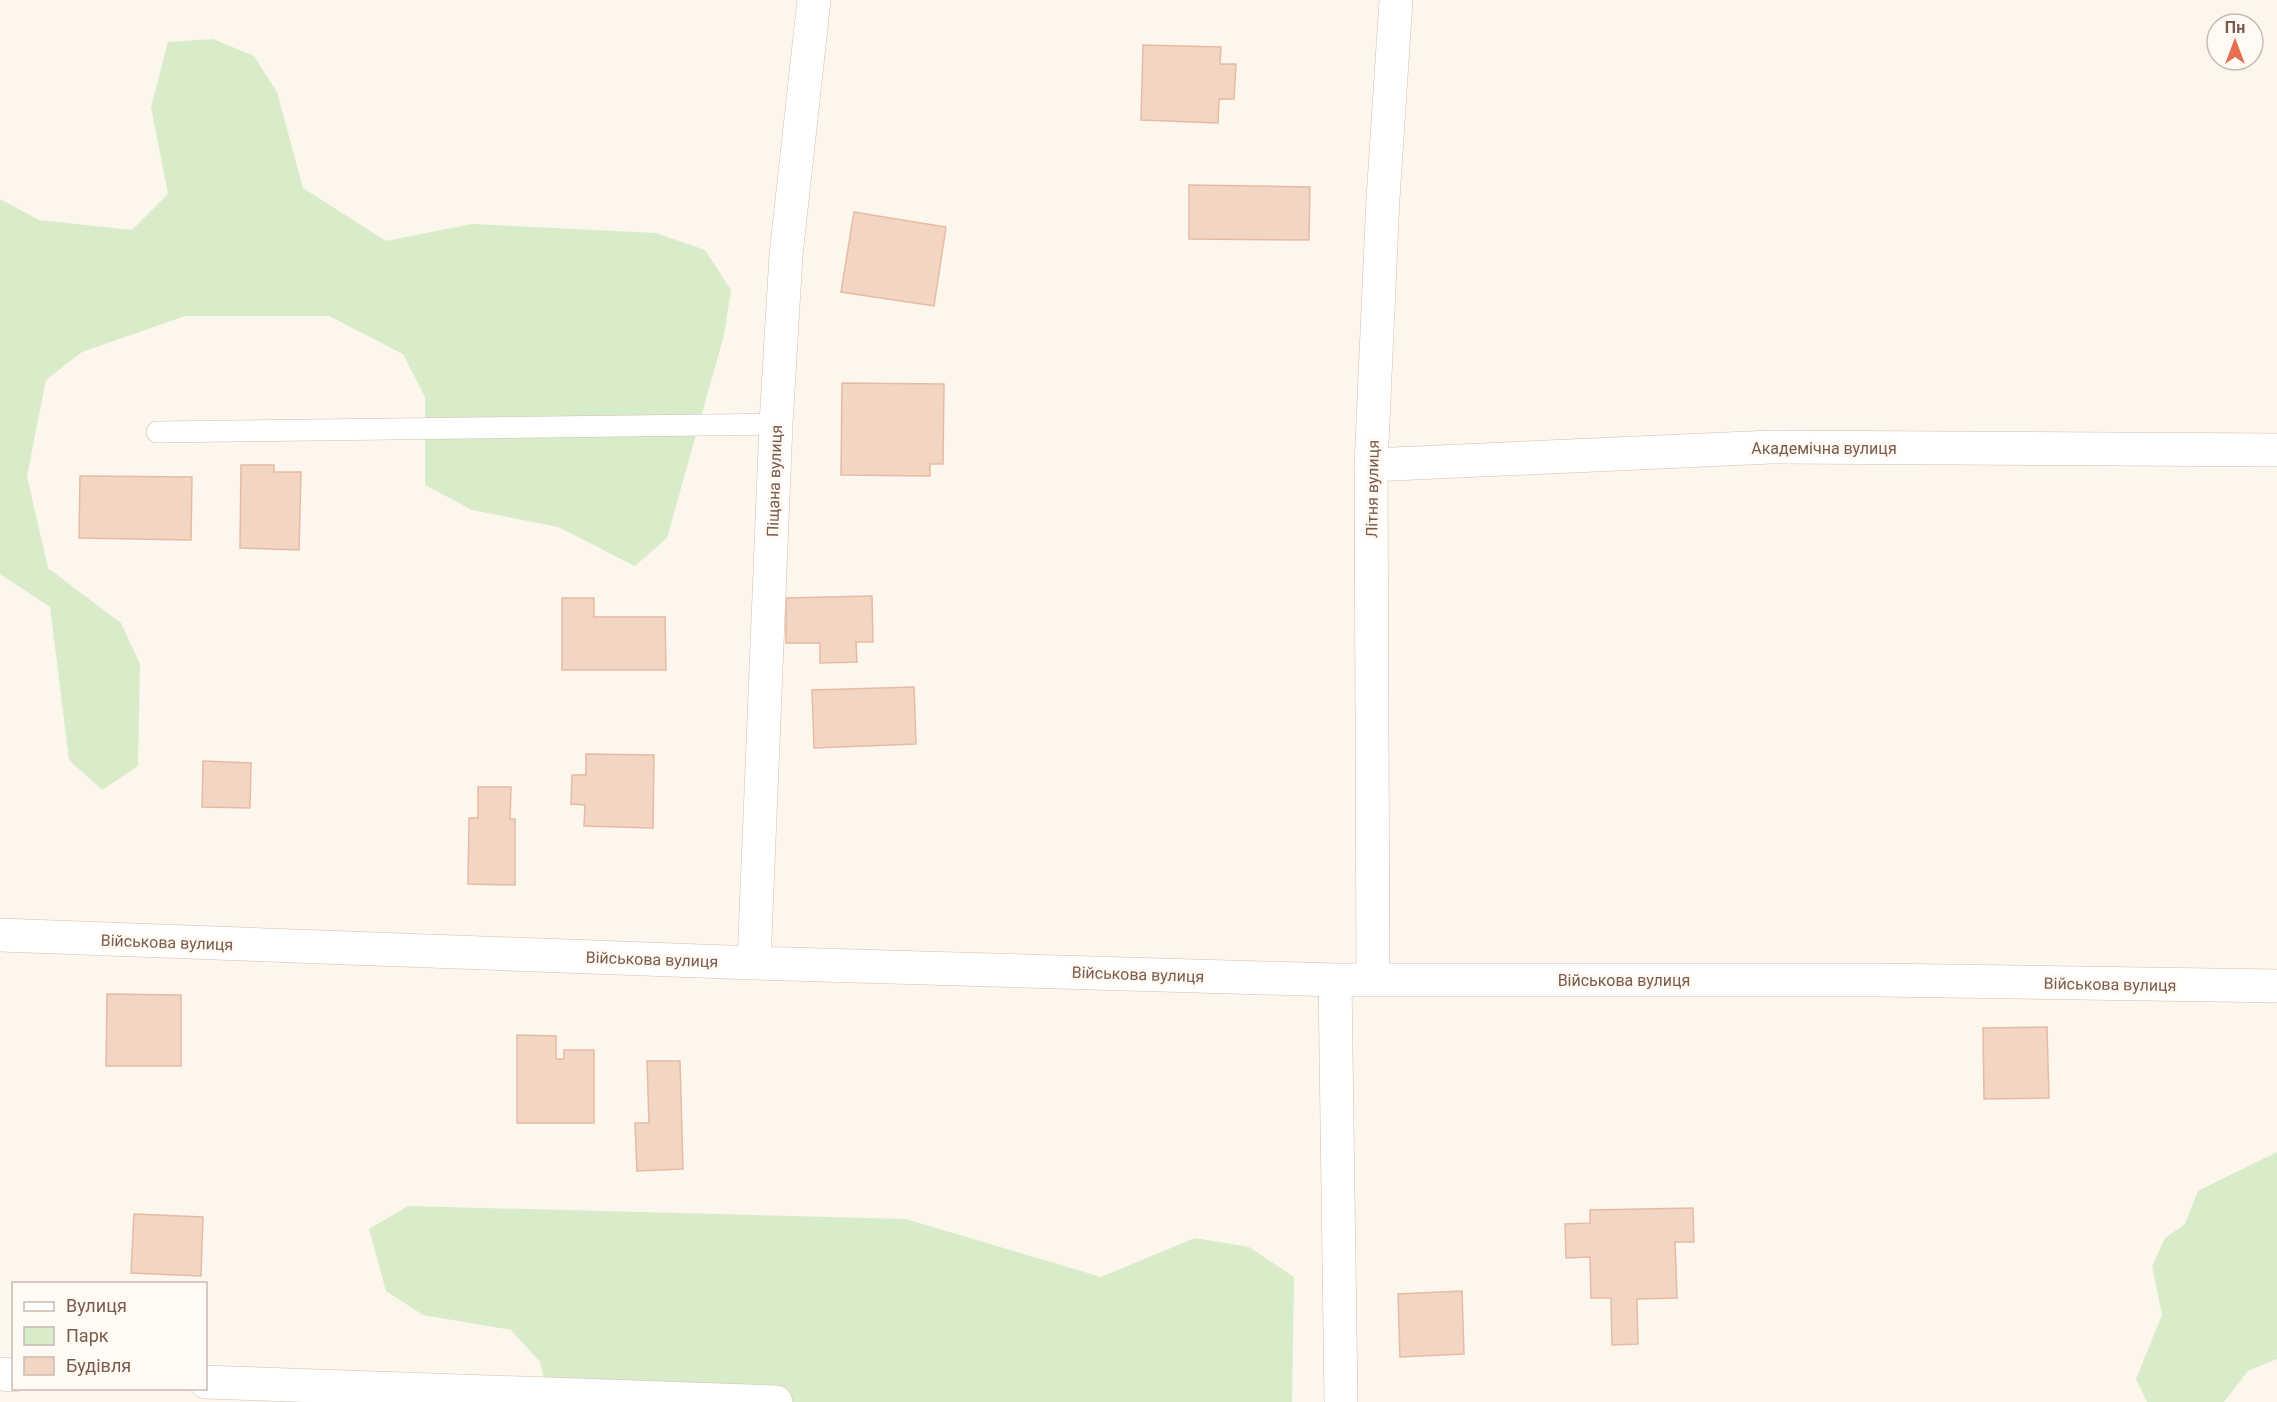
<svg xmlns="http://www.w3.org/2000/svg" width="2277" height="1402" font-family="Roboto,sans-serif">
<style>
.green{fill:#d8ecc9}
.building{fill:#f3d5c3;stroke:#e6bba3;stroke-width:1.5}
.lines{fill:none;stroke-linecap:round;stroke-linejoin:round}
.service-casing{stroke:#d1beb0;stroke-width:22}
.minor-casing{stroke:#d1beb0;stroke-width:34}
.service{stroke:#fff;stroke-width:21}
.minor{stroke:#fff;stroke-width:33}
.labels{text-anchor:middle;stroke-width:6;stroke-linejoin:round;paint-order:stroke}
.street-label{font-size:16px;fill:#7a5c4d;stroke:#fffaf3}
</style>
<rect width="100%" height="100%" fill="#fdf6ec"/>
<path class="green" d="M213,39L254,56L277,92L303,188L386,241L472,224L656,233L705,250L731,290L724,335L667,538L635,566L558,527L472,510L425,485V397L403,354L329,316H185L82,352L46,380L27,476L48,568L121,623L140,664L138,766L102,790L69,760L50,607L0,574V199L39,220L132,230L168,194L151,107L168,42Z
M2277,1152V1359L2248,1371L2224,1402H2147L2136,1379L2162,1315L2152,1266L2165,1238L2185,1224L2198,1191Z
M408,1206L906,1219L1101,1277L1195,1238L1249,1247L1294,1277L1292,1402H550L540,1362L511,1330L423,1315L386,1291L369,1229Z"/>
<path class="building" d="M1143,45L1221,47L1220,64H1236L1234,99H1219L1218,123L1141,120Z
M1189,185L1310,187L1309,240L1189,239Z
M854,212L946,227L934,306L841,292Z
M842,383L944,384L943,464H930V476L841,475Z
M241,465H274V472H301L299,550L240,548Z
M80,476L192,477L191,540L79,538Z
M872,596L873,642H856L857,662L820,663V643H786V598Z
M562,598H594V617H665L666,670H562Z
M914,687L916,744L814,748L812,690Z
M586,754L654,755L653,828L584,826L585,805L571,804L572,775H586Z
M203,761L251,763L250,808L202,807Z
M478,787H511L510,819H515V885L468,884L469,818H478Z
M107,994L181,995V1066H106Z
M2047,1027L2049,1098L1984,1099L1983,1028Z
M517,1035L556,1036V1059H564V1050H594V1123H517Z
M647,1061H680L683,1169L637,1171L635,1123H649Z
M1693,1208L1694,1242H1675L1677,1298L1637,1299L1638,1344L1612,1345L1611,1298H1591L1590,1257L1566,1258L1565,1224L1590,1223V1210Z
M134,1214L203,1217L201,1276L131,1273Z
M1462,1291L1464,1354L1400,1357L1398,1294Z"/>
<g class="lines">
<g class="service-casing">
<path id="service" d="M157,432L776,424"/>
</g>
<g class="minor-casing">
<path id="minor" d="M1371,465L1771,447L2277,450
M0,935L754,963L1335,980H1877L2277,986
M754,963L776,424L786,255L814,0
M1335,980L1341,1402
M1373,980L1371,465L1383,199L1396,0
M0,1374L14,1375
M206,1382L776,1402"/>
</g>
<use href="#service" class="service"/>
<use href="#minor" class="minor"/>
</g>
<g class="labels">
<g class="street-label">
<text x="1824" y="454">Академічна вулиця</text>
<text transform="translate(774 481) rotate(-88)" y="6">Піщана вулиця</text>
<text transform="translate(1372 489) rotate(-89)" y="6">Літня вулиця</text>
<text transform="translate(167 942) rotate(2)" y="6">Військова вулиця</text>
<text transform="translate(652 959) rotate(2)" y="6">Військова вулиця</text>
<text transform="translate(1138 974) rotate(2)" y="6">Військова вулиця</text>
<text x="1624" y="986">Військова вулиця</text>
<text transform="translate(2110 984) rotate(1)" y="6">Військова вулиця</text>
</g>
</g>
<rect x="12" y="1282" width="195" height="108" fill="#fffaf3" stroke="#cabbb1" stroke-width="1.5"/>
<rect x="24" y="1302" width="30" height="9" fill="#ffffff" stroke="#cabbb1" stroke-width="1.5"/>
<text x="66" y="1312" font-size="18" fill="#7a5c4d">Вулиця</text>
<rect x="24" y="1327" width="30" height="18" fill="#d8ecc9" stroke="#cabbb1" stroke-width="1.5"/>
<text x="66" y="1342" font-size="18" fill="#7a5c4d">Парк</text>
<rect x="24" y="1357" width="30" height="18" fill="#f3d5c3" stroke="#cabbb1" stroke-width="1.5"/>
<text x="66" y="1372" font-size="18" fill="#7a5c4d">Будівля</text>
<g transform="translate(2235 42)"><circle r="28" fill="#fffaf3" stroke="#cabbb1" stroke-width="1.5"/>
<path d="M0-4.5L10 22L0 15L-10 22Z" fill="#e76f51"/>
<text y="-9" font-size="16" font-weight="bold" text-anchor="middle" fill="#7a5c4d">Пн</text>
</g>
</svg>
